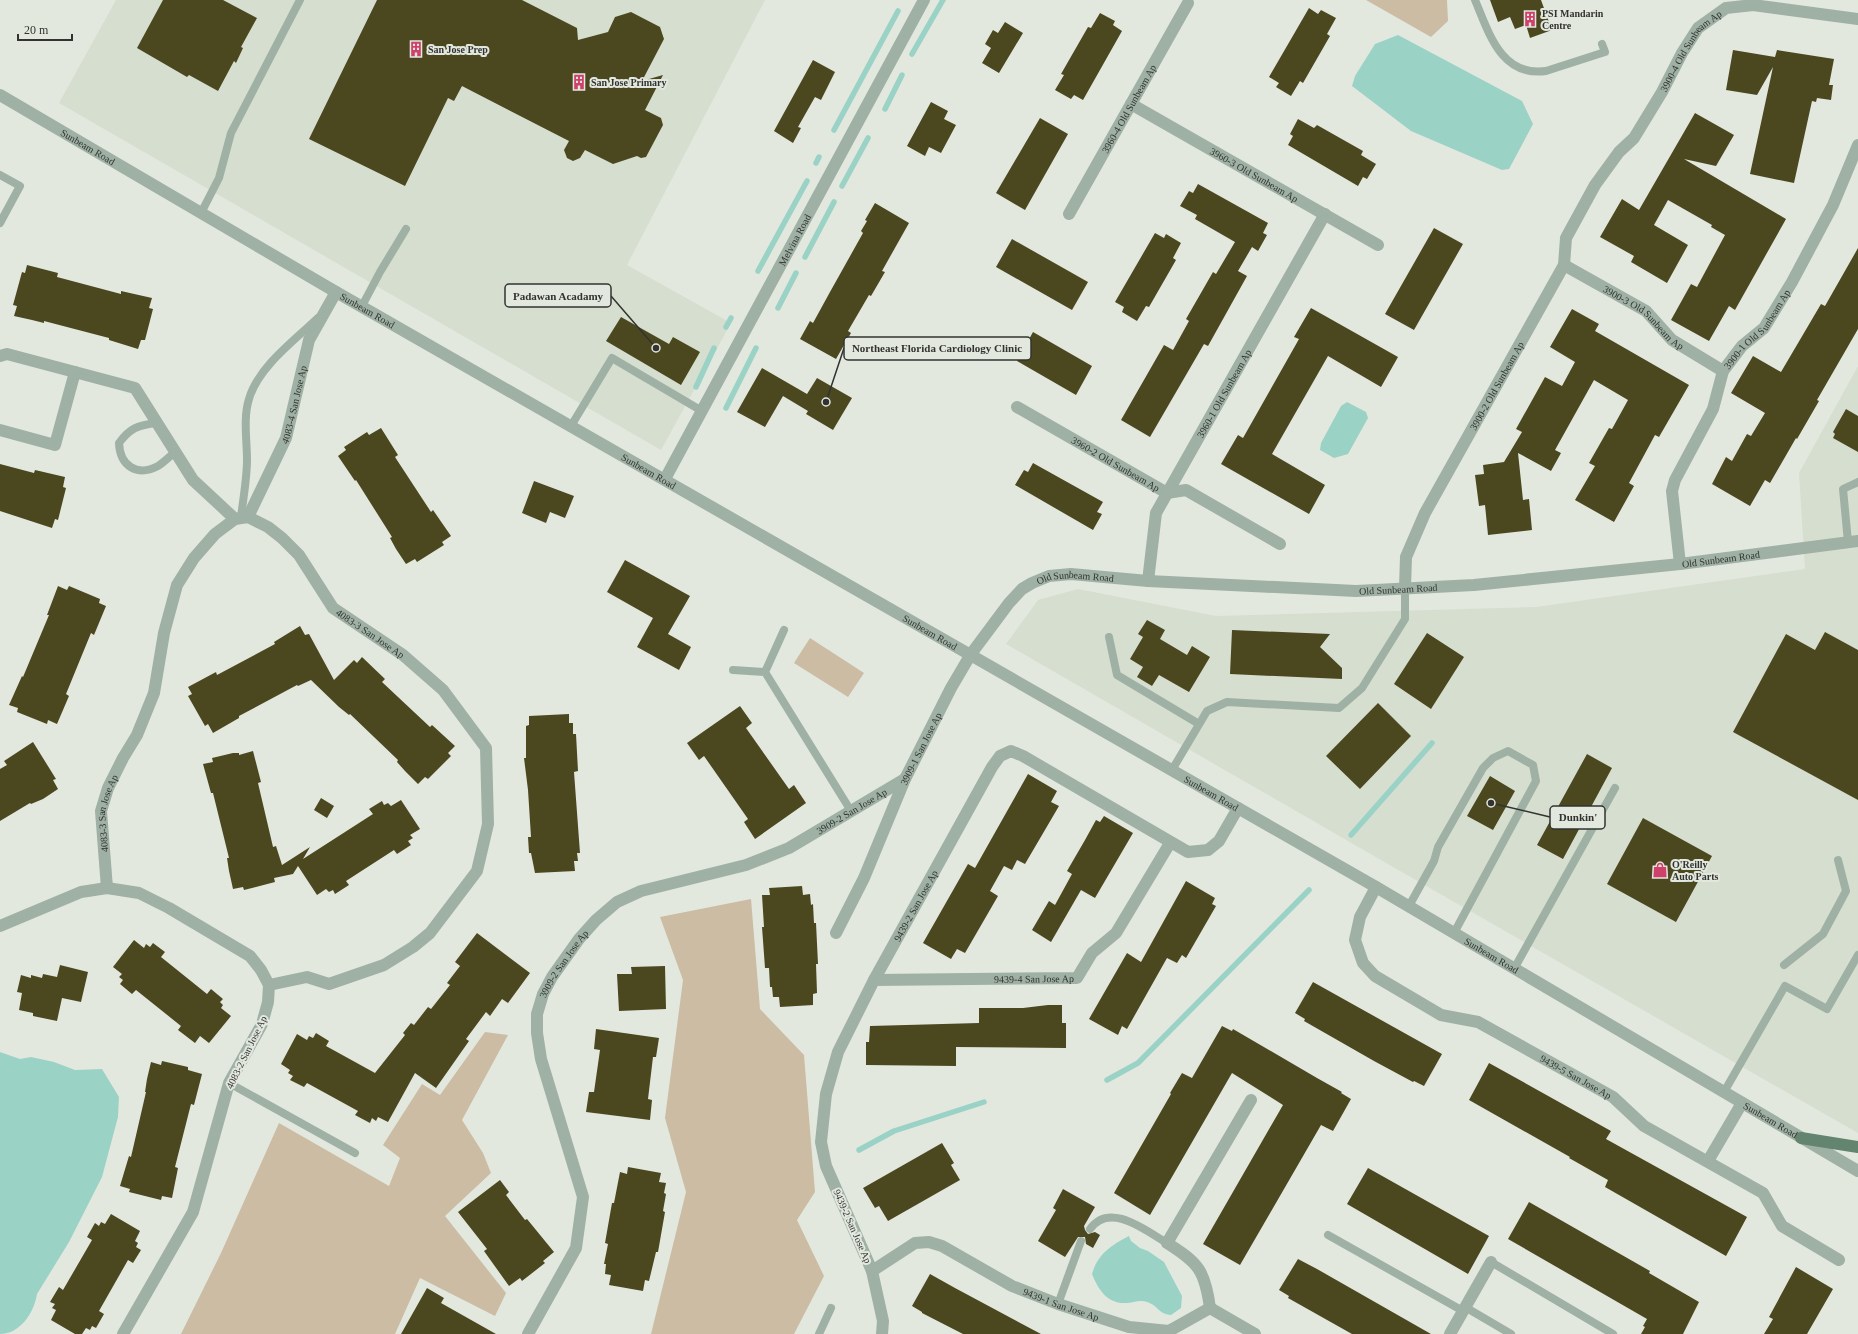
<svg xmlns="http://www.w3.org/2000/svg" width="1858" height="1334" font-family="'Times New Roman',serif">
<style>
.built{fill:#d6decf}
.green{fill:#cbbca3}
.water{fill:#9bd2c6}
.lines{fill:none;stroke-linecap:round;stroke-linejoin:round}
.stream{stroke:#9bd2c6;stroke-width:5.5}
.building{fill:#4b4820}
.service{stroke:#9fb1a4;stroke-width:8}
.minor{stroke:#9fb1a4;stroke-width:12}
.tertiary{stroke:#9fb1a4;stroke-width:12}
.primary{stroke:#63846e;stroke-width:12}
.labels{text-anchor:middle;stroke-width:4;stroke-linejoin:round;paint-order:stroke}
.poi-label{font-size:10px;font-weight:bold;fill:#323330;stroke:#e3e8df;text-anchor:start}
.street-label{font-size:10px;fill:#323330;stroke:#e3e8df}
.leader{fill:none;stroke:#323330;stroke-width:1.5}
.callout-dot{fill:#323330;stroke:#e3e8df;stroke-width:1.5}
.callout{fill:#e3e8df;stroke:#323330;stroke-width:1.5}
.callout-label{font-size:11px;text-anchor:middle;font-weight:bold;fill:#323330}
</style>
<rect width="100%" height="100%" fill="#e3e8df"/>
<path class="built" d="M116,0H765L627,265L731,323L661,450L59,103Z
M1858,366V1133L1393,867L1006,644L1038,600L1078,589L1216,616L1536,607L1805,569L1799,473Z"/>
<path class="green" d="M1366,0H1447L1448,21L1431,37Z
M810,638L864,673L848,697L794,663Z
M751,899L760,1009L804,1055L815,1192L797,1220L824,1276L794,1334H651L686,1192L665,1118L683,980L660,917Z
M485,1032L508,1035L462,1120L483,1153L491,1173L445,1216L506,1293L495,1316L420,1278L395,1334H181L221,1253L279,1123L389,1186L400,1158L383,1145L422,1084L440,1095Z"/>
<path class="water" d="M1398,35L1522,101L1533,124L1509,169L1502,170L1411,131L1352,86L1355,76L1375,44Z
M1347,402L1366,412L1368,418L1348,454L1334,458L1320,450L1321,443L1341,406Z
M0,1052L20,1059L31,1057L54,1062L75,1070L102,1069L119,1097L118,1117L102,1177L69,1242L37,1294C34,1313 20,1334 0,1334Z
M1129,1236L1131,1241L1140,1248L1148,1251L1164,1262L1182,1296L1181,1308L1171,1315C1158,1314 1159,1306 1147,1302C1140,1299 1133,1303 1126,1303C1107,1304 1098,1289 1092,1274C1098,1254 1110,1246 1129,1236Z"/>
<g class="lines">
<path class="stream" d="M912,54L943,0
M885,109L902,75
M834,130L898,11
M816,163L819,157
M842,186L868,138
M805,257L834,202
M758,271L807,181
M778,308L796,273
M726,327L731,318
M696,387L714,348
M726,408L756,348
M1351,835L1432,743
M1107,1080L1138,1063L1309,890
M859,1150L894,1131L984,1102"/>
</g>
<path class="building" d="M163,0H223L257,18L241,47L243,48L236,63L234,61L218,91L189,75L187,77L137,48Z
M377,0H522L577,28L578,40L608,32L615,17L631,12L660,27L664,39L642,81L663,75L645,110L661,118L663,125L646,157L641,158L637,156L613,164L585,150L580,158L573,161L567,158L564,150L569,141L462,86L454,101L448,98L405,186L309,139Z
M1490,0H1541L1552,30L1530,38L1526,25L1515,29L1510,17L1498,22Z
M1309,8L1318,14L1321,10L1336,18L1327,34L1330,36L1303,83L1300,81L1291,96L1276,87L1279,83L1269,77Z
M1100,13L1115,21L1113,25L1122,31L1083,100L1074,95L1071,99L1055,90L1064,75L1061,74L1088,27L1091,28Z
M1005,22L1023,33L999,73L982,63L991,48L985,44L993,30L998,33Z
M1733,50L1775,57L1777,50L1834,59L1829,85H1833L1831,100L1817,98L1816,102L1812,101L1794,183L1750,174L1773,67L1757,95L1726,90Z
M813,60L835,72L821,100L815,97L798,127L801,128L793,143L774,131Z
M931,102L948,111L944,119L956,125L941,153L929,147L925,156L907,146Z
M1695,113L1734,135L1716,166L1684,159L1786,219L1735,310L1729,306L1709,341L1671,320L1691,284L1697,287L1725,235L1711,227L1712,225L1668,200L1654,225L1688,245L1667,283L1631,262L1634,256L1600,237L1622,199L1639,210Z
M1040,118L1068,134L1025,210L996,193Z
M1298,119L1314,128L1317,125L1363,151L1361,155L1376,164L1367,179L1363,177L1358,186L1288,145L1293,136L1290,134Z
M1198,184L1268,223L1263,233L1267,235L1258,251L1252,247L1238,271L1247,276L1208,346L1204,344L1150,437L1121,420L1164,345L1173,350L1189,321L1186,319L1213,272L1216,274L1235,242L1195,219L1197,215L1180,206L1189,191L1193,193Z
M875,203L909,223L882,271L885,272L871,296L869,295L848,331L851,333L836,359L800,339L810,321L813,323L830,292L863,233L861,231L867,221L865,220Z
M1434,228L1463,244L1414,330L1385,314Z
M1155,233L1164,238L1166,234L1181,243L1173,258L1176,260L1149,307L1146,306L1137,321L1122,312L1124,307L1115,302Z
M1012,239L1088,282L1072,310L996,267Z
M1858,248V329L1817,400L1819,401L1797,439L1796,438L1770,483L1765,480L1750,506L1712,484L1726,457L1732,461L1747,434L1751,436L1765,413L1731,393L1753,356L1781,372L1821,304L1825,306Z
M27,265L58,273L57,277L121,294V291L152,298L149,308L153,309L145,340H141L138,349L109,340V338L44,321V323L32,320L14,316L17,306L13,305L22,272L25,273Z
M1311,308L1398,357L1381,387L1328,356L1272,454L1325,485L1309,514L1221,464L1238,435L1243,438L1299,339L1294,337Z
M1572,309L1599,324L1595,331L1689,385L1659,437L1655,435L1629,483L1634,486L1614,522L1575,500L1595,466L1589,463L1609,428L1612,429L1628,400L1594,380L1555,450L1561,453L1551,471L1518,453L1523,500L1529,499L1532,530L1488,535L1485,505L1479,506L1475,475L1484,474L1483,465L1504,462L1522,432L1516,429L1545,377L1562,386L1575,362L1550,347Z
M621,317L669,344L673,337L700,352L681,385L606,341Z
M1033,332L1092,366L1076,395L1017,361Z
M762,368L807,394L817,378L852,398L833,430L806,414L808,411L783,396L765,427L737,412Z
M1846,409L1858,416V452L1833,438L1835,434L1833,432Z
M381,428L398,455L395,457L431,512L433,510L451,536L442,542L444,545L417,562L415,559L406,564L396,549L390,538L392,537L356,480L355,481L338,456L346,450L344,447L367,432L369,435Z
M1033,463L1103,502L1097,512L1102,514L1093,530L1015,485L1024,470L1028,472Z
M0,464L34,473L35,470L65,477L63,487L66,488L58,520L55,519L52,528L0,511Z
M534,481L574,496L565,518L550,512L546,523L522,513Z
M625,560L690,596L668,634L691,647L679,670L637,647L653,618L607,592Z
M58,586L67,590L69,586L100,599L99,603L106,606L94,635L91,633L66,694L69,696L57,724L48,720L47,724L17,712L18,708L9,705L22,676L23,677L49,615H47Z
M1147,620L1165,630L1160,639L1187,655L1192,646L1210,657L1189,692L1159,675L1152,686L1137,677L1143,667L1130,659L1143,637L1138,634Z
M300,626L305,635L309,634L334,680L354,660L357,663L362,657L385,679L382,682L430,727L432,725L455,746L448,753L451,756L428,779L425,777L418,784L405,771L397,762L398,760L350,714L349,715L339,707L311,680L298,686L297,685L239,716V718L213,733L208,724L205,726L188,696L192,694L188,687L216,672L217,675L275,644L274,642Z
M1232,630L1330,634L1320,647L1342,668V679L1230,674Z
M1825,632L1858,650V800L1733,732L1786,634L1815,650Z
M1427,633L1464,657L1431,709L1394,684Z
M1378,703L1411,736L1360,789L1326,756Z
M740,706L752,723L746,728L789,789L794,785L806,803L755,839L744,822L748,819L704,756L699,760L687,743Z
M569,714V723H573V734H576L578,771L574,772L580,853H577L578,861H574L575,871L535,873L531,853H529L528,837H531L528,790L524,758H526V726L529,725V716Z
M33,742L56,779L53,780L58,789L43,799L31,804L30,803L0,821V769L7,765L4,761Z
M253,751L261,782L258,783L273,847L276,846L282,865L310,847L303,859L373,814L369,809L382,801L384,805L388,803L391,806L401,800L420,829L410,835L413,838L408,841L411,845L397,854L394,850L346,881L349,885L335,894L333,890L329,892L326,889L317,895L298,866L293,874L274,878L275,882L244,890L243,887L233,889L229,871L227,858H229L213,793H211L203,764L213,762L212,758L233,753H239V755Z
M1587,754L1612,768L1563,859L1537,845Z
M1028,774L1057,791L1051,802L1059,806L1025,864L1017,860L1012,870L1004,866L990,891L998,896L965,953L957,949L951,959L923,943L968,864L975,868Z
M1490,776L1515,791L1493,830L1467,816Z
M321,798L334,806L327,818L314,810Z
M1104,816L1133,833L1095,898L1081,890L1051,942L1032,930L1049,901L1055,905L1072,874L1067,871L1085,840L1096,820L1100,822Z
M1643,818L1712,856L1676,922L1607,884Z
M1186,881L1215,898L1212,904L1216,906L1186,958L1182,955L1177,963L1167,958L1127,1029L1122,1026L1118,1035L1089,1019L1127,953L1141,962Z
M802,886L803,895L810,894L811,905L813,904L814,923H816L818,964H816L817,993L813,994V1005L780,1007L779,997H773L772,987H770L769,968H765L762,927H764L762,895H770L769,888Z
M477,933L530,973L508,1003L502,999L490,1016L486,1012L466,1039L469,1041L436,1088L415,1073L388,1122L378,1117L376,1121L372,1118L370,1123L355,1115L358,1111L307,1083L304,1087L290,1080L293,1076L288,1073L290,1070L281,1064L297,1034L307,1040L309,1036L313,1038L316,1033L329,1041L326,1046L375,1073L405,1035L403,1033L411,1023L414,1025L428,1007L431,1009L450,985L447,983L460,966L455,962Z
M134,940L144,948L146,944L150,947L153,943L165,952L161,957L207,994L211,989L223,999L220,1002L223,1005L221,1008L231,1016L209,1043L200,1036L195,1043L178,1030L181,1026L136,990L132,994L120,984L123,980L119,977L122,974L113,967Z
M60,965L88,972L81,1002L62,998L57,1021L33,1016V1013L19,1010L22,993L17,992L21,975L31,978V975L42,978L43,974L57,977Z
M665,966L666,1009L619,1011L617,974H632L631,967Z
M1313,982L1442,1054L1424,1086L1414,1081L1413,1082L1374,1061L1304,1021L1305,1019L1295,1013Z
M1048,1005H1062V1023H1066V1048L956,1047V1066L866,1065V1042H869L870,1026L979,1023V1008H1023Z
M1222,1026L1232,1031L1233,1029L1317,1078L1342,1092L1341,1093L1351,1099L1333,1131L1321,1125L1240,1265L1203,1244L1283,1105L1232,1073L1150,1215L1114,1193L1171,1094L1170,1093L1182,1073L1192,1078Z
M596,1029L659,1038L656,1057H653L648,1099L652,1100L650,1120L586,1112L589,1092H594L600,1050L594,1049Z
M162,1061L188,1067V1070L202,1074L194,1105L191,1104L175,1167L178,1168L172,1198L162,1196L161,1200L129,1192L130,1189L120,1186L129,1156L131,1157L146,1092H145L147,1079L151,1062L161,1065Z
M1489,1063L1611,1131L1606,1139L1747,1217L1726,1256L1605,1187L1608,1180L1569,1158L1570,1157L1469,1100Z
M942,1143L954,1163L951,1165L960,1180L888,1221L879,1206L875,1208L863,1188Z
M628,1167L661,1173L659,1182L666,1183L664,1193L666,1194L663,1211L665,1212L658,1252H656L649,1281L645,1280L643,1291L609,1285L611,1275L605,1274L606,1264H604L608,1244L605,1243L612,1203H614L620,1172L627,1174Z
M1368,1168L1489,1236L1468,1274L1347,1204Z
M500,1180L509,1192L506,1195L525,1220L527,1219L554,1252L543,1261L545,1263L522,1281L520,1278L509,1286L484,1251L487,1249L458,1212Z
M1063,1189L1095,1207L1084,1226L1085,1230L1088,1234L1095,1232L1100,1235L1093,1248L1086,1244L1085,1237H1078L1065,1257L1038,1241L1056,1210L1053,1208Z
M1529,1202L1650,1271L1649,1273L1699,1302L1683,1334H1641L1645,1327L1643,1326L1647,1319L1508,1239Z
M111,1214L140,1231L135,1241L138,1243L136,1247L141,1250L133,1263L128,1260L99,1311L104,1314L96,1328L92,1326L90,1330L86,1328L82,1334H75L51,1320L56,1310L52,1308L55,1304L50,1302L59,1287L63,1290L92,1240L87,1237L95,1223L99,1226L101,1222L105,1224Z
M1298,1259L1317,1269L1431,1334H1352L1288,1298L1289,1296L1279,1290Z
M1796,1267L1833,1289L1807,1334H1764L1773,1319L1769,1317Z
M930,1274L955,1288L1041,1334H963L922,1313V1312L912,1306Z
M427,1288L444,1298L441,1303L496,1334H401Z"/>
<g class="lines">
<path class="service" d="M1475,0C1489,33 1501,77 1546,71L1605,52L1602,44
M0,175L20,186L0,223
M201,213L219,178L231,133L300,0
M362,306L380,272L406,229
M157,423C138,425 130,428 119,443C120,466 137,477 158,466C164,462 170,456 175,452
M571,426L612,358L702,411
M241,518C243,499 247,479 247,460C247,440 243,418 249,399C258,367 295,340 318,318
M1848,542L1843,489L1858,482
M784,630L765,672L851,811
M1109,637L1117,675L1199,724
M733,670L765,672
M1172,770L1207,711L1227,702L1339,708L1362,688L1405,619V588
M1409,906L1434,861L1438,847L1483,768L1493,758L1508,751L1533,765L1536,781L1454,933
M1784,965L1823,934L1846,891L1838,860
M1514,969L1615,788
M229,1083L355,1153
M1724,1092L1785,986L1827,1009L1858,955
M1090,1229C1110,1201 1146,1231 1167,1243
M1328,1235L1463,1311
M1491,1262L1613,1334
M1058,1304L1081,1241
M1465,1307L1511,1334
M819,1334L831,1308"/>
<g class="minor">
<path id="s1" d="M1131,104L1378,245"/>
<path id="s2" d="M1069,214L1188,3"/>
<path id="s3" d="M1564,265L1646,311L1672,340L1723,371"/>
<path d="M0,356L7,354L135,388L193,480L235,519"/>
<path id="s4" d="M1017,407L1167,493L1186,490L1280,544"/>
<path d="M0,430L55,445L75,372"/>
<path id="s5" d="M665,479L924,0"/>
<path id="s6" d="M248,517L286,438L309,340L336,292"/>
<path id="s7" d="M1680,564L1672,491L1675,480L1713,409L1723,371L1742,346L1764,328L1792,282L1833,205L1858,145"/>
<path id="s8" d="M1148,581L1156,513L1325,214"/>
<path id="s9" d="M1405,588L1406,557L1425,513L1564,265L1566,238L1595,185L1619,152L1634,138L1662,92L1682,53L1698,28L1726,8L1753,5L1858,19"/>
<path id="s10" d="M1376,887L1360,917L1355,940L1363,963L1375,976L1441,1015L1478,1022L1613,1097L1644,1126L1763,1193L1782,1226L1839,1260"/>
<path id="s11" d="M107,888L101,811L108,788L123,758L137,735L154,693L164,633L177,585L194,558L215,534L235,519L248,517L268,527L282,538L299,555L333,608L403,655L443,690L486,748L488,824L477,871L430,933L413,947L384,965L329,984L307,977L269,985"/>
<path d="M0,926L81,892L107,888L139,893L169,908L250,956L261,970L269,985L268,1002L262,1024L229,1083L193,1212L123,1334"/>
<path id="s12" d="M836,933L864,878L905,779L951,688L971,654L1009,603L1022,589L1032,583L1049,576L1071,574L1148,581L1356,591L1474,585L1680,564L1858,541"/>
<path id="s13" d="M874,980L1077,978L1092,953L1116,933L1170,843"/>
<path d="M1708,1161L1742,1103"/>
<path id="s14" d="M872,1271L915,1243L929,1242L942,1246L1012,1286L1058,1304L1129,1327L1169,1331L1210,1308L1255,1334"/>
<path d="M1210,1308C1205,1271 1199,1263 1167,1243L1251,1100"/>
<path id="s15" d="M528,1334L576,1248L583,1197L541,1059L537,1033V1014L543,994L552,977L579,939L596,920L617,902L641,891L746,865L789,848L905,779"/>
<path id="s16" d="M882,1334L883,1321L872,1271L826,1166L821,1142L826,1094L838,1052L874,980L992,767L1000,756L1011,751L1023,756L1188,852L1208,850L1219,841L1238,808"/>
<path d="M1450,1334L1491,1262"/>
</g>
<path class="tertiary" id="s17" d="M0,95L336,292L1376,887L1858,1171"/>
<path class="primary" d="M1801,1138L1858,1147"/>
</g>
<defs>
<g id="building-bare" transform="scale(1.2)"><path d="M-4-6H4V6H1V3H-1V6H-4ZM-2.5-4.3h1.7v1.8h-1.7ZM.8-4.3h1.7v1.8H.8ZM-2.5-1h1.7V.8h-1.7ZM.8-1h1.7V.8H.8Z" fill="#cf406b" stroke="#e3e8df" stroke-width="2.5" paint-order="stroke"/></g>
<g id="shop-bare" transform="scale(1.2)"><path d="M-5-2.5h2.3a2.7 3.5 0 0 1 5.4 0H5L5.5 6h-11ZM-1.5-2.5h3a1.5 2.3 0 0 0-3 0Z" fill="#cf406b" stroke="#e3e8df" stroke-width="2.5" paint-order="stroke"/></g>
</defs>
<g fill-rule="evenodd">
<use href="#building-bare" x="1530" y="19"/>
<use href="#building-bare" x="416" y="49"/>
<use href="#building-bare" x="579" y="82"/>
<use href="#shop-bare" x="1660" y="870"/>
</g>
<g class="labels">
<g class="poi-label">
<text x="1542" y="17">PSI Mandarin<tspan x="1542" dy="12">Centre</tspan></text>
<text x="428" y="53">San Jose Prep</text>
<text x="591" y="86">San Jose Primary</text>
<text x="1672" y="868">O'Reilly<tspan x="1672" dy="12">Auto Parts</tspan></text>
</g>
<g class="street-label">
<text dy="4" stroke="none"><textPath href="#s9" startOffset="617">3900-4 Old Sunbeam Ap</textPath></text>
<text dy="4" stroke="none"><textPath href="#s2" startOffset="121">3960-4 Old Sunbeam Ap</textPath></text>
<text dy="4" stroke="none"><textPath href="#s17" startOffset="102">Sunbeam Road</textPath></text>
<text dy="4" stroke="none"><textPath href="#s1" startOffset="142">3960-3 Old Sunbeam Ap</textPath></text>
<text dy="4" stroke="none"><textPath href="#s5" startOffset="272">Melvina Road</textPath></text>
<text dy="4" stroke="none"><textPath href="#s17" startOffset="426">Sunbeam Road</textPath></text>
<text dy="4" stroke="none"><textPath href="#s3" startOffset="96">3900-3 Old Sunbeam Ap</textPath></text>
<text dy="4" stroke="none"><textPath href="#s7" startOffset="259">3900-1 Old Sunbeam Ap</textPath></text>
<text dy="4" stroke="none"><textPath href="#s9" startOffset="225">3900-2 Old Sunbeam Ap</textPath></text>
<text dy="4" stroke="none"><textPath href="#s8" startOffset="206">3960-1 Old Sunbeam Ap</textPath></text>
<text dy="4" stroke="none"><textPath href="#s6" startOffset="122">4083-4 San Jose Ap</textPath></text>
<text dy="4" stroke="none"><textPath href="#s4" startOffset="114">3960-2 Old Sunbeam Ap</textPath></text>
<text dy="4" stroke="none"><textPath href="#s17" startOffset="750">Sunbeam Road</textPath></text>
<text dy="4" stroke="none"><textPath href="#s12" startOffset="1097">Old Sunbeam Road</textPath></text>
<text dy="4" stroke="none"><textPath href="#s12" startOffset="449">Old Sunbeam Road</textPath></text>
<text dy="4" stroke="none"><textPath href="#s12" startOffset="773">Old Sunbeam Road</textPath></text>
<text dy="4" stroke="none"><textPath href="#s17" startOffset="1074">Sunbeam Road</textPath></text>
<text dy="4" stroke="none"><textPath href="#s11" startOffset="592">4083-3 San Jose Ap</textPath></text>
<text dy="4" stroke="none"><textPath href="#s12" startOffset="203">3909-1 San Jose Ap</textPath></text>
<text dy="4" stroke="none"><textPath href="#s17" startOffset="1398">Sunbeam Road</textPath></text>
<text dy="4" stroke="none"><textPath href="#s15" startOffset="733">3909-2 San Jose Ap</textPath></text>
<text dy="4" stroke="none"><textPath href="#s11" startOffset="76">4083-3 San Jose Ap</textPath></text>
<text dy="4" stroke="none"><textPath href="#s16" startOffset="461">9439-2 San Jose Ap</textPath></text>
<text dy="4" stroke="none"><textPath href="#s17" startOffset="1722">Sunbeam Road</textPath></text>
<text dy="4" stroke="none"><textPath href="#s15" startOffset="397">3909-2 San Jose Ap</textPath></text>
<text dy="4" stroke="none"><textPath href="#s13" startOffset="160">9439-4 San Jose Ap</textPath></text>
<text transform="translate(246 1052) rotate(-64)" y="4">4083-2 San Jose Ap</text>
<text dy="4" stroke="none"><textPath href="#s10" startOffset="326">9439-5 San Jose Ap</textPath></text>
<text dy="4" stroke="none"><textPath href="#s17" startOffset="2046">Sunbeam Road</textPath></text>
<text transform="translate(853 1226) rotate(66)" y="4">9439-2 San Jose Ap</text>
<text dy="4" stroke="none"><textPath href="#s14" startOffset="212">9439-1 San Jose Ap</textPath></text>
</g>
</g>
<path class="leader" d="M656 348L611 296M826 402L844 348M1491 803L1550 817"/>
<g class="callout-dot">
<circle cx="656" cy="348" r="4"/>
<circle cx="826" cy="402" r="4"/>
<circle cx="1491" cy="803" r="4"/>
</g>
<g class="callout">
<rect x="505" y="284" width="106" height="23" rx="4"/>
<rect x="844" y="337" width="187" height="23" rx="4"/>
<rect x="1550" y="806" width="55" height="23" rx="4"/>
</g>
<g class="callout-label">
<text x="558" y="300">Padawan Acadamy</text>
<text x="937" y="352">Northeast Florida Cardiology Clinic</text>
<text x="1578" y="821">Dunkin'</text>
</g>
<path d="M18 34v6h54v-6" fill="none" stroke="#323330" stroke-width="2"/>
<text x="24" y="34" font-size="12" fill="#323330" stroke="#e3e8df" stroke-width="3" paint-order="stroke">20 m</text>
</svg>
